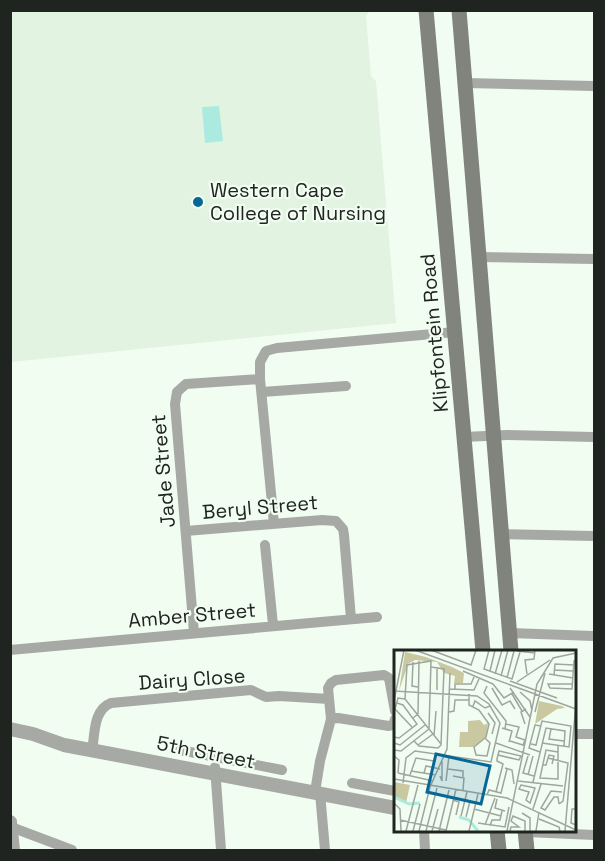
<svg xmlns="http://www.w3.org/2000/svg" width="605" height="861" font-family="'Space Grotesk',sans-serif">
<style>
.built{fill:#e2f3e2}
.water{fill:#abeadf}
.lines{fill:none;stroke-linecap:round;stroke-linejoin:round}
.minor{stroke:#a7aaa4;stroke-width:10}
.tertiary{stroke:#a7aaa4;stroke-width:14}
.secondary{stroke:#80847c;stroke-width:15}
.poi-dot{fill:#076897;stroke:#f2fdf2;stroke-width:2}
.labels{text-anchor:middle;stroke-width:4.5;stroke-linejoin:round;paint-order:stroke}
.poi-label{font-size:20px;fill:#202420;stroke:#f2fdf2;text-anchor:start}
.street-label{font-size:20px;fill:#202420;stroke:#f2fdf2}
.inset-river{fill:none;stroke:#abeadf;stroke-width:3}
.inset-road{fill:none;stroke:#9ea69e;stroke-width:1.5}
.view{fill:#076897;fill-opacity:0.15;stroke:#076897;stroke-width:3}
.inset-edge{fill:none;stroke:#202420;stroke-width:3}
</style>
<rect width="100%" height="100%" fill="#f2fdf2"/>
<path class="built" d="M11,11H370L366,16L371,76L376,81L396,323L11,362Z"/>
<path class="water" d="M219,106L223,141L205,143L202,107Z"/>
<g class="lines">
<path class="minor" d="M465,83L594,86
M479,257L594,259
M262,392L346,386
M464,437L507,435L594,437
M274,524L260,379V362L266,351L277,348L455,332
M186,531L322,520L336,521L343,529L344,535L351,619
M501,534L594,536
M265,545L273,625
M194,633L175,404L177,392L186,384L260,379
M510,633L594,636
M10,650L377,617
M331,719L338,718L389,726L393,725L395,719
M574,734H594
M180,750L282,770
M92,751C95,734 93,710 111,703L251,690L266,697L279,696L329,699
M215,767L221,850
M352,783L395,791
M315,792L320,761L331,719L328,688L331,683L336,680L384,675L389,678L395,711
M320,793L325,850
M11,827L72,850
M424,830L425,850
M526,832L594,835"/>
<path class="tertiary" d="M10,729L33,734L64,745L395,808
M10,822L13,850"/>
<path class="secondary" d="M426,10L483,651
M459,10L511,651
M497,830L499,850
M525,830L527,850"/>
</g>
<circle class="poi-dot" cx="198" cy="202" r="6"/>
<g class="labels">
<g class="poi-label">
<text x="210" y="197">Western Cape<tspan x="210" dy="23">College of Nursing</tspan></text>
</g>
<g class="street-label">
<text transform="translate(434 333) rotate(-95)" y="7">Klipfontein Road</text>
<text transform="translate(163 471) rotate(-95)" y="7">Jade Street</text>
<text transform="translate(260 507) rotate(-5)" y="7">Beryl Street</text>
<text transform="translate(192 615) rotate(-5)" y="7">Amber Street</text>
<text transform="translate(192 679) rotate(-4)" y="7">Dairy Close</text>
<text transform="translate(206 752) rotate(11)" y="7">5th Street</text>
</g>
</g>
<g transform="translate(394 650)">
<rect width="182" height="182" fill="#f2fdf2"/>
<path d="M11,2L32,7L58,17L70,23L69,33H60L61,26L50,23L43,12L21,10L14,14L5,41ZM145,51L168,56L171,58L163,59L141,74ZM86,70L90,75L94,73L92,86L79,97H65L66,82H74V71ZM0,132L16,135L12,153L0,146Z" fill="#c9c8a1"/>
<path class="inset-river" d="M0,147L15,154L26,153M65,167L75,170L84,181"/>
<path class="inset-road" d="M21,0L182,59M37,0L77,15L82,0M95,0L90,19L118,29L126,2M123,1L141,3M19,12L18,36L24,37M160,20L179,21M69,21L99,34M96,21L101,0M101,24L108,0M133,24L131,10L140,9L141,0M155,24L179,28M160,25L161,14L180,15M107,26L114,0M113,28L120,1M116,31L163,48M123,32L156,10M99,34L110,48L120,42M178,34H154L156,38L178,39L180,11L182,10M93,36L90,43L112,71L111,79M98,38L108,55L116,51L121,59M116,38L136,67M56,39L80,40L85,29M61,39V34H77L80,27M43,40V17M0,41L83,46L95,54L106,73L97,112L21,101L12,108L9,133M126,42L136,51L138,61M75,44V55L85,60L95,74L92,87L80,97L82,105L93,106L96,93L91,88M118,44L128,61M11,49L47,94M11,49L4,48L1,59L18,77M0,51L10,0M79,56L81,51L91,58L96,56M55,62L60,61L61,50H75M141,62L151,23M94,63L101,73L98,84M19,68L24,64L25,11M112,74L125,77L122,87L131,90L129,95L116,91M131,74L127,62L132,59M108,78L118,81L115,92M157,79L155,89L170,91M40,86L42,61M0,87L5,88L23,74L9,55L3,53M20,91L25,96L44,98L47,95L50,19L37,17M0,93L6,95L31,75M102,93L136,105M137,94L142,95L148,71L177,76L175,97L148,93M24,95L39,84M0,100L7,101L35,79L37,11L13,15L11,49M146,102L135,98L141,75L147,76M164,102L152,100L146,128L164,129V96M0,106L5,110L4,123M134,106L129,123L140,126M154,108L174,113L169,151L165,154M149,115H152L155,105L160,106L158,114M111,118L118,120L120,134M54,119L69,121V127M17,121L42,125M4,123L39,131M30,123L32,116L46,119M16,125L22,108L40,111M134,125L139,106M46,126L48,131V111M59,126L70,128L69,140M182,127V154M0,129L113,148L182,180M52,131L55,106M124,131L169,136M139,132L152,78L171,81L170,97M127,135L141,138L136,153L132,150L135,142L125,139ZM102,142L109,114L103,111V109L105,101L127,106L125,110L104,105M93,145L95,140L107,143L113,119M103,149L101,158L111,161M59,150L65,152L62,165M71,150L76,151L72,167M0,153L6,159L7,181M165,154L164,147H160L151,160L147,158L157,141L168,142M80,159L107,166M139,159L147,134M182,159H178L177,173L182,175M128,163L136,168V181M67,166L73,142M145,169L165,177L166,181M6,170L52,180M84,173L111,177L115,157M91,175L101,148M96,176L98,170H106L108,161M12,181L24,135M19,181L26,154M25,181L36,137L53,99L56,23M32,181L43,138M38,181L44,159M45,181L55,140M52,181L62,139M75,181L84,144M113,181L143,34L159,8L182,3M116,181L117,177H125L117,171L119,166L131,171V181M142,181L145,162M171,181L182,53"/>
<path class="view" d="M42,104L96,116L87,154L33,142Z"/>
<rect width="182" height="182" class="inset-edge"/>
</g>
<rect width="605" height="861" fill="none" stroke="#202420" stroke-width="24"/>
</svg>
